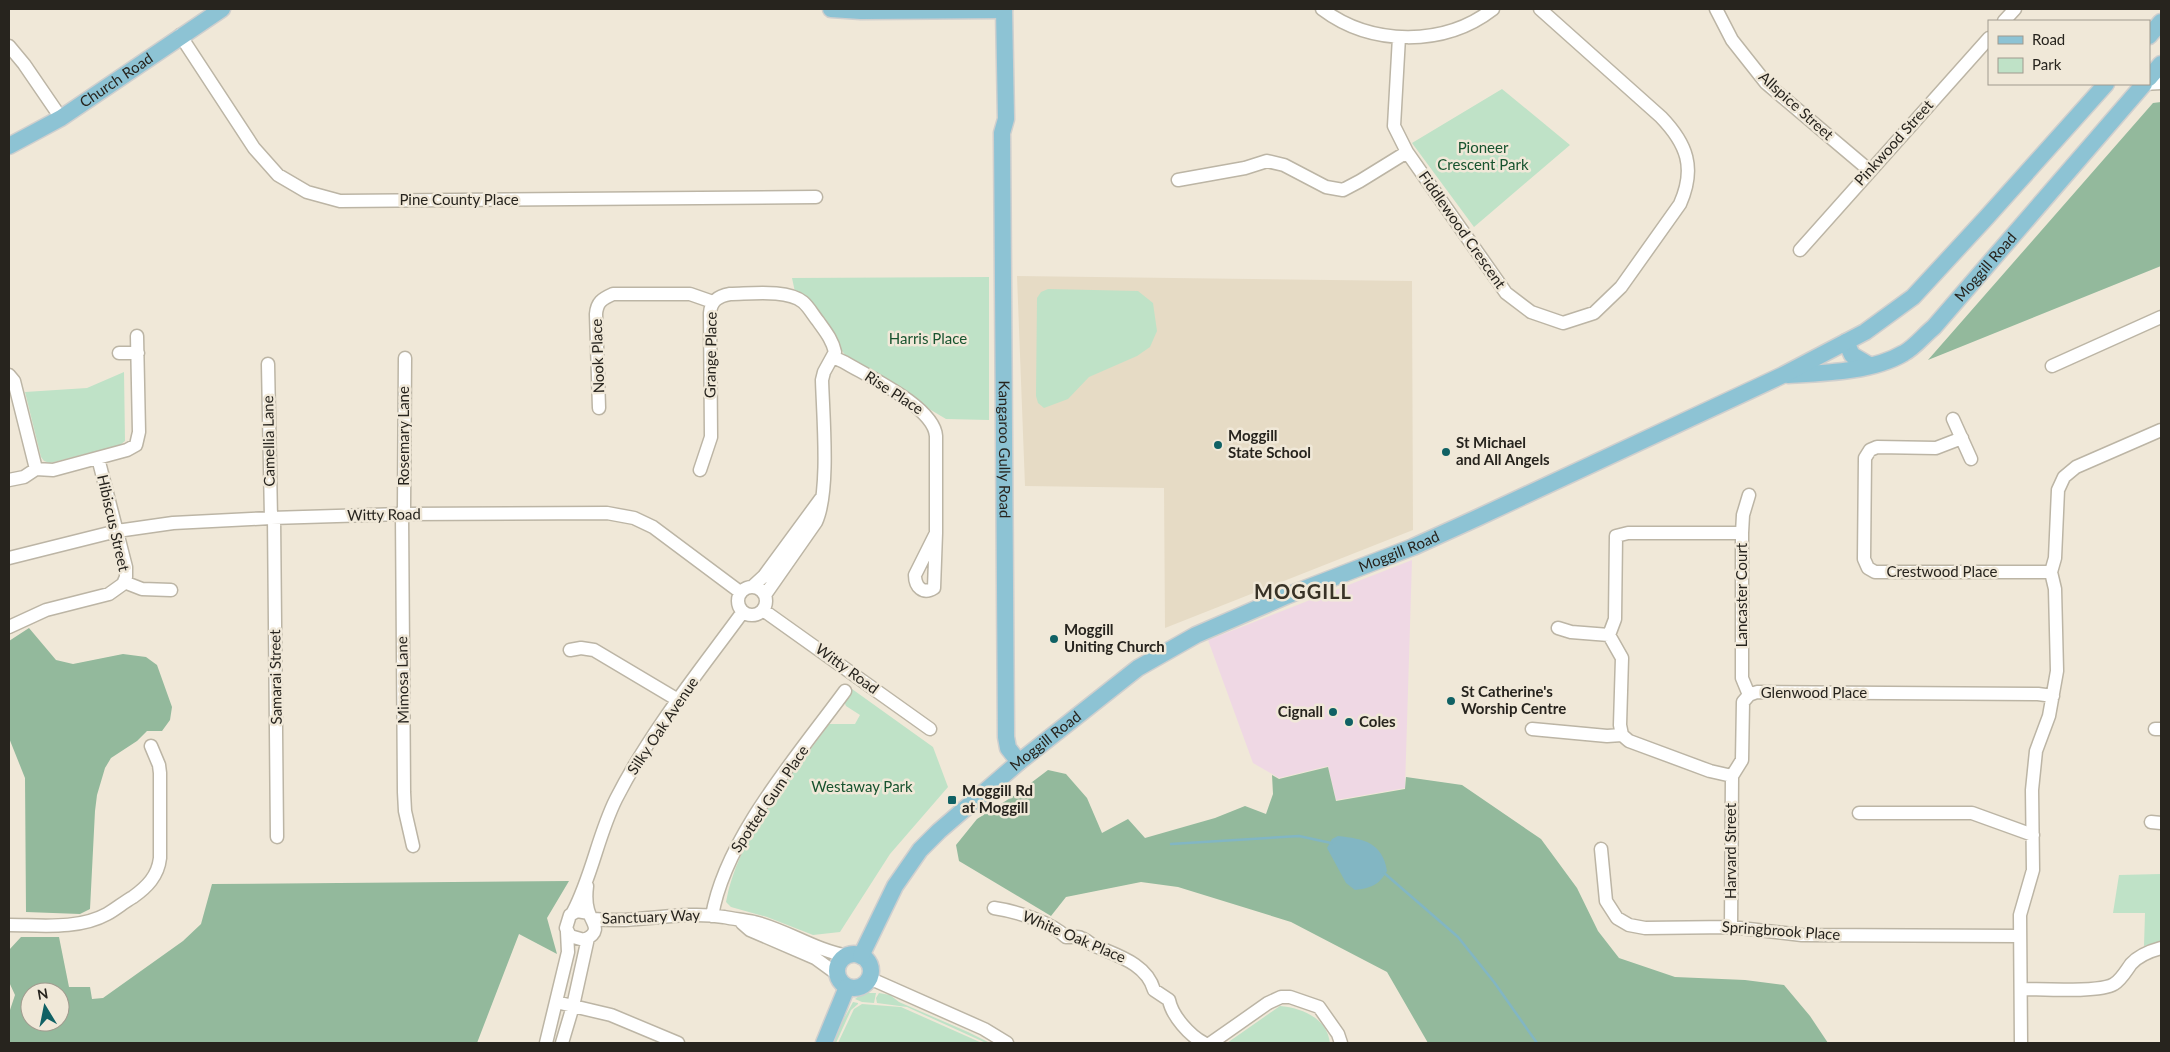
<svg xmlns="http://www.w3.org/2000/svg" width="2170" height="1052" font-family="Lato,sans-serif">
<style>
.commercial{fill:#efd8e4}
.built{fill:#e6dbc5}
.green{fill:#bfe2c7}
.forest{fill:#93b99c;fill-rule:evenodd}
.water{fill:#82b6c3}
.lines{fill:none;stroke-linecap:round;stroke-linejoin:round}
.stream{stroke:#82b6c3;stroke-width:2.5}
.minor-casing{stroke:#bcb5a5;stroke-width:15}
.major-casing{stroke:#cfcfce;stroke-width:19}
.minor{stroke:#fff;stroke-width:12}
.major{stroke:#8dc3d4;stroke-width:16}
.poi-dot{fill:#106164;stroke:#f0e8d8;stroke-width:2}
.labels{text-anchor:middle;stroke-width:5;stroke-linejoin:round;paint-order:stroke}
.street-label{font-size:15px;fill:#27241e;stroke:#f0e8d8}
.park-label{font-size:15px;fill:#17532e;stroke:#f0e8d8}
.poi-label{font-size:15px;font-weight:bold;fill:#27241e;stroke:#f0e8d8;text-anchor:start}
.district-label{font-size:20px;font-weight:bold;letter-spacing:1px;fill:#383226;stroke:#f0e8d8}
</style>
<rect width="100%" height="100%" fill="#f0e8d8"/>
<path class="commercial" d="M1412,560L1405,788L1336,800L1328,766L1279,778L1253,763L1208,640Z"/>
<path class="built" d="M1017,276L1412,281L1413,530L1165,628L1164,488L1025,486Z"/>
<path class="green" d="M1502,89L1570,145L1474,227L1412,143Z
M989,277V420L946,419L899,391L845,355L831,335L795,292L792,278Z
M1048,289L1138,291L1153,303L1157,331L1150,347L1137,356L1089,377L1068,399L1044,408L1038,403L1036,396L1037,298L1041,292Z
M124,372L125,441L120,445L50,463L44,461L41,457L25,392L87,388Z
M852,689L933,747L948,787L890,854L840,932L813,935L767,917L731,907L726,902C738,835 790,779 829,724H855L860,715L846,706L844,701Z
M2161,874V943L2144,946L2145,913H2113L2119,875Z
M863,993H876L874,1003L862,1002L855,999Z
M879,993L890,995L899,1002L968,1032L990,1043H986L907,1007L877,1003L876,998Z
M853,1002L858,1003V1004L851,1010L836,1043H831Z
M862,1004L901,1007L982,1043H838L854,1009Z
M1280,1006C1302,1008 1327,1018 1330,1043H1227Z"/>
<path class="forest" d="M2161,102V266L1928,360L2153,103Z
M29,628L56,660L73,664L123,654L146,657L157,665L172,707L170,720L162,731H147L137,741L111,758L105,768L97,795L95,811L90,909L80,914L26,912L25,778L9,738V641Z
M1328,767L1336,801L1405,789L1406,777L1462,785L1541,839L1577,888L1598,931L1619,958L1675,977L1745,980L1784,985L1810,1016L1828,1043H1428L1387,972L1291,922L1178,887L1141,882L1066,897L1051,916L959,861L956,845L977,819L1015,795L1048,770L1066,774L1087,798L1102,833L1128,819L1145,838L1215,818L1245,806L1266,814L1273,794L1272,775L1279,779Z
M569,881L547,918L557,954L519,934L477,1043H9V1013L15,995L9,982V950L21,937H59L69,987H90L92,999L103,998L183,941L201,924L212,884ZM30,992H60V1022H30Z"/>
<path class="water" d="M1338,836C1364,839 1382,842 1387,871C1379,885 1371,888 1355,890L1346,883L1327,848L1332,839Z"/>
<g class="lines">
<path class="stream" d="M1171,844L1299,836L1331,843
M1383,872L1458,937L1494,982L1537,1043"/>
<g class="minor-casing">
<path id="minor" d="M1322,9C1371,46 1444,47 1493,9
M1716,9L1732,40L1766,83L1869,170
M2004,21L2015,9
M180,35L254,148L278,175L307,192L340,201L816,197
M1399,37L1394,126L1407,152L1506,293L1531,312L1563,323L1594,313L1621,287L1680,204C1696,168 1687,144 1661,117L1540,9
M9,46L24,64L61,118
M2143,84L2161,83
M1178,180L1245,168L1267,161L1284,165L1326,187L1343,190L1360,181L1407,152
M1800,250L1989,38
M119,353H138
M833,357L844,362C869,377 934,407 936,436V533
M405,358L404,507L402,514L404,792L405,811L413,846
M268,364L271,518
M2052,366L2161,317
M9,375L14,381L36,469
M599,408L596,314C597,302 602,299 613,294H690L713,302
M1953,419L1971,459
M1962,438L1936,448L1877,447L1870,450L1865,458L1864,559L1868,568L1875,572H2051
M700,470L711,437L710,313C711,301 718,296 730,294C750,294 787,289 803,302C809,307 813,315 818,321C825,331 832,339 835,352L824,372L822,380C823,416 830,492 816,522L765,595
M9,480L24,477L36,469L53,470L127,450L136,445L139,432L137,336
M274,517L277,837
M936,533L934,588C923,595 915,587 915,575Z
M1742,533H1628L1616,536L1615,619L1609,635L1622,658L1620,725L1622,735L1629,741L1710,771L1732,776L1742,760L1743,702L1749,695L1757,692L2038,694L2053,696
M9,558L117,531L173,523L271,518L402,514L607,513L634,518L653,527L740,592
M124,582L142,589L171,590
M738 601a14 14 0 1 1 28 0a14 14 0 1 1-28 0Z
M752,587L764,576L822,497
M763,610L930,729
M9,627L46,610L109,594L123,584L126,577V567L98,458
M1558,628L1571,632L1609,635
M570,650L581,648L594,650L678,700
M1749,695L1742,678V533L1743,515L1749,495
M1532,729L1607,736L1622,735
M2155,729H2161
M1859,813H1972L2033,835
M2151,822L2161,823
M1601,849L1606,901L1617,918L1629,925L1645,928L1731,927L1802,935L2019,936
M587,886C586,894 586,903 588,910C591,922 604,931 584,940L570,936L566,928L570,915L577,911L589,913
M994,908C1015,911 1051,922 1066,937C1070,937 1077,936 1081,938C1085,939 1088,942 1091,944C1114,955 1146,962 1154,990L1169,1000C1172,1016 1190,1036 1204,1043
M573,912C592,876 598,835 616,799C650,732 698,673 742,613
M712,916C725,838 799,754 845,691
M594,919C637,924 680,910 724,917C734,919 744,920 754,922C787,930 814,950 848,956
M742,923L750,930L815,958L837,974
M9,925C40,925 78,930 107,914C116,909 124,902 133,897C147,887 158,876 160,858V773L159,765L151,746
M1731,927L1732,776
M869,978L984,1029L1007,1043
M2022,989C2040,989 2100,993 2114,984C2121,980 2126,971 2131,964C2139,955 2150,951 2161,948
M556,1002L611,1015L678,1043
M546,1043L568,952L567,932
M562,1043L573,1006L588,938
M1211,1043L1268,1003L1281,997H1290L1319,1007L1338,1034L1341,1043
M2021,1043L2020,915L2033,870L2032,790L2036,751L2049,716L2057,671L2055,589L2051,572L2055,558L2058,490L2064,477L2076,467L2161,430"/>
</g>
<g class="major-casing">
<g id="major">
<path d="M831,9L861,11L1004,10"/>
<path id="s1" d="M1004,9L1006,119L1002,133L1006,737L1008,748L1019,762"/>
<path d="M2149,36L2161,22"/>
<path d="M2149,78L2161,64"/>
<path id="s2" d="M9,146L61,118L222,9"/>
<path d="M1846,342L1852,355L1869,365"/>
<path id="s3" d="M1788,375C1824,373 1872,372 1904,353C1915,347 1924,335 1934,327L2144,84"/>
<circle cx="854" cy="971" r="17"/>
<path id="s4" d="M861,956L895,886L920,850L939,831L1019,762L1138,668L1196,635L1286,596L1413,547L1477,518L1783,375L1865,332L1913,297L1986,218L2106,84"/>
<path d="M824,1043L847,987"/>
</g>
</g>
<use href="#minor" class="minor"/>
<use href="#major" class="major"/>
</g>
<g class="poi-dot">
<circle cx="1218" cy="445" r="5"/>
<circle cx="1446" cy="452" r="5"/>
<circle cx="1054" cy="639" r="5"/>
<circle cx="1451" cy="701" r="5"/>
<circle cx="1333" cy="712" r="5"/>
<circle cx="1349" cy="722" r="5"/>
<rect x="947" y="795" width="10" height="10" rx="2.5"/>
</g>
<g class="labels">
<g class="street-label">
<text dy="5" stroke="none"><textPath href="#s2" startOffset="126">Church Road</textPath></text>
<text transform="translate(1796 106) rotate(42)" y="5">Allspice Street</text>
<text transform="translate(1894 143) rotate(-48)" y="5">Pinkwood Street</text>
<text x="459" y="205">Pine County Place</text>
<text transform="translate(1462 230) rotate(55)" y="5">Fiddlewood Crescent</text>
<text dy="5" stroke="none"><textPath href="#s3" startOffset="238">Moggill Road</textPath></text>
<text transform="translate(711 355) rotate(-89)" y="5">Grange Place</text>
<text transform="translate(598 356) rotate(-92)" y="5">Nook Place</text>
<text transform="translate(894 393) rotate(33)" y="5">Rise Place</text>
<text transform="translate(404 436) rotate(-90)" y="5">Rosemary Lane</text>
<text transform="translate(269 441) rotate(-91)" y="5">Camellia Lane</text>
<text dy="5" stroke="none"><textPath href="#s1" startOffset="441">Kangaroo Gully Road</textPath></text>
<text transform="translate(384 515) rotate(-1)" y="5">Witty Road</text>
<text transform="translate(113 523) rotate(77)" y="5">Hibiscus Street</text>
<text dy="5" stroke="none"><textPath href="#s4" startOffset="692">Moggill Road</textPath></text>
<text x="1942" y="577">Crestwood Place</text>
<text transform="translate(1742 595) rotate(-90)" y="5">Lancaster Court</text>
<text transform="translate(847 669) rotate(36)" y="5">Witty Road</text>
<text transform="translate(276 677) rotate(-91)" y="5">Samarai Street</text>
<text transform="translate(403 680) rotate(-91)" y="5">Mimosa Lane</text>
<text x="1814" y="698">Glenwood Place</text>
<text transform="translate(663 726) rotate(-56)" y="5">Silky Oak Avenue</text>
<text dy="5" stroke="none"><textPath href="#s4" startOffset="288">Moggill Road</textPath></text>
<text transform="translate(770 799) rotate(-56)" y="5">Spotted Gum Place</text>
<text transform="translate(1731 851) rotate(-90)" y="5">Harvard Street</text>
<text transform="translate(651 917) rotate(-2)" y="5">Sanctuary Way</text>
<text transform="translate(1781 931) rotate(4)" y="5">Springbrook Place</text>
<text transform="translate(1074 937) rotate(23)" y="5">White Oak Place</text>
</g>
<g class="park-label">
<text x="1483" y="153">Pioneer<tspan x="1483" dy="17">Crescent Park</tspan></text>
<text x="928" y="344">Harris Place</text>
<text x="862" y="792">Westaway Park</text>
</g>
<g class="poi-label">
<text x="1228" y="441">Moggill<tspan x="1228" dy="17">State School</tspan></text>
<text x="1456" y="448">St Michael<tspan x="1456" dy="17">and All Angels</tspan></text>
<text x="1064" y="635">Moggill<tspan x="1064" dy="17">Uniting Church</tspan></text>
<text x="1461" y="697">St Catherine's<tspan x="1461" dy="17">Worship Centre</tspan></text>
<text x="1323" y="717" text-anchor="end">Cignall</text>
<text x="1359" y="727">Coles</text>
<text x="962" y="796">Moggill Rd<tspan x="962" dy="17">at Moggill</tspan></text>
</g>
<g class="district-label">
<text x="1303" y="599">MOGGILL</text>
</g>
</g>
<rect width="2170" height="1052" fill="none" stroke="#27241e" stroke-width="20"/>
<rect x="1988" y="20" width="162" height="65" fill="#f0e8d8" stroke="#a09a8e"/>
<rect x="1998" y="36" width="25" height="8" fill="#8dc3d4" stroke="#a09a8e"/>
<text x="2032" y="45" font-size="15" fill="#27241e">Road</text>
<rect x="1998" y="58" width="25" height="15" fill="#bfe2c7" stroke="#a09a8e"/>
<text x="2032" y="70" font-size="15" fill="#27241e">Park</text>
<g transform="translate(45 1007) rotate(350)"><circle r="24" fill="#f0e8d8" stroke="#a09a8e"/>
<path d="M0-4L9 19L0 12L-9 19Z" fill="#106164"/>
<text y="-8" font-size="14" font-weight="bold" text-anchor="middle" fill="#27241e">N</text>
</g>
</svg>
